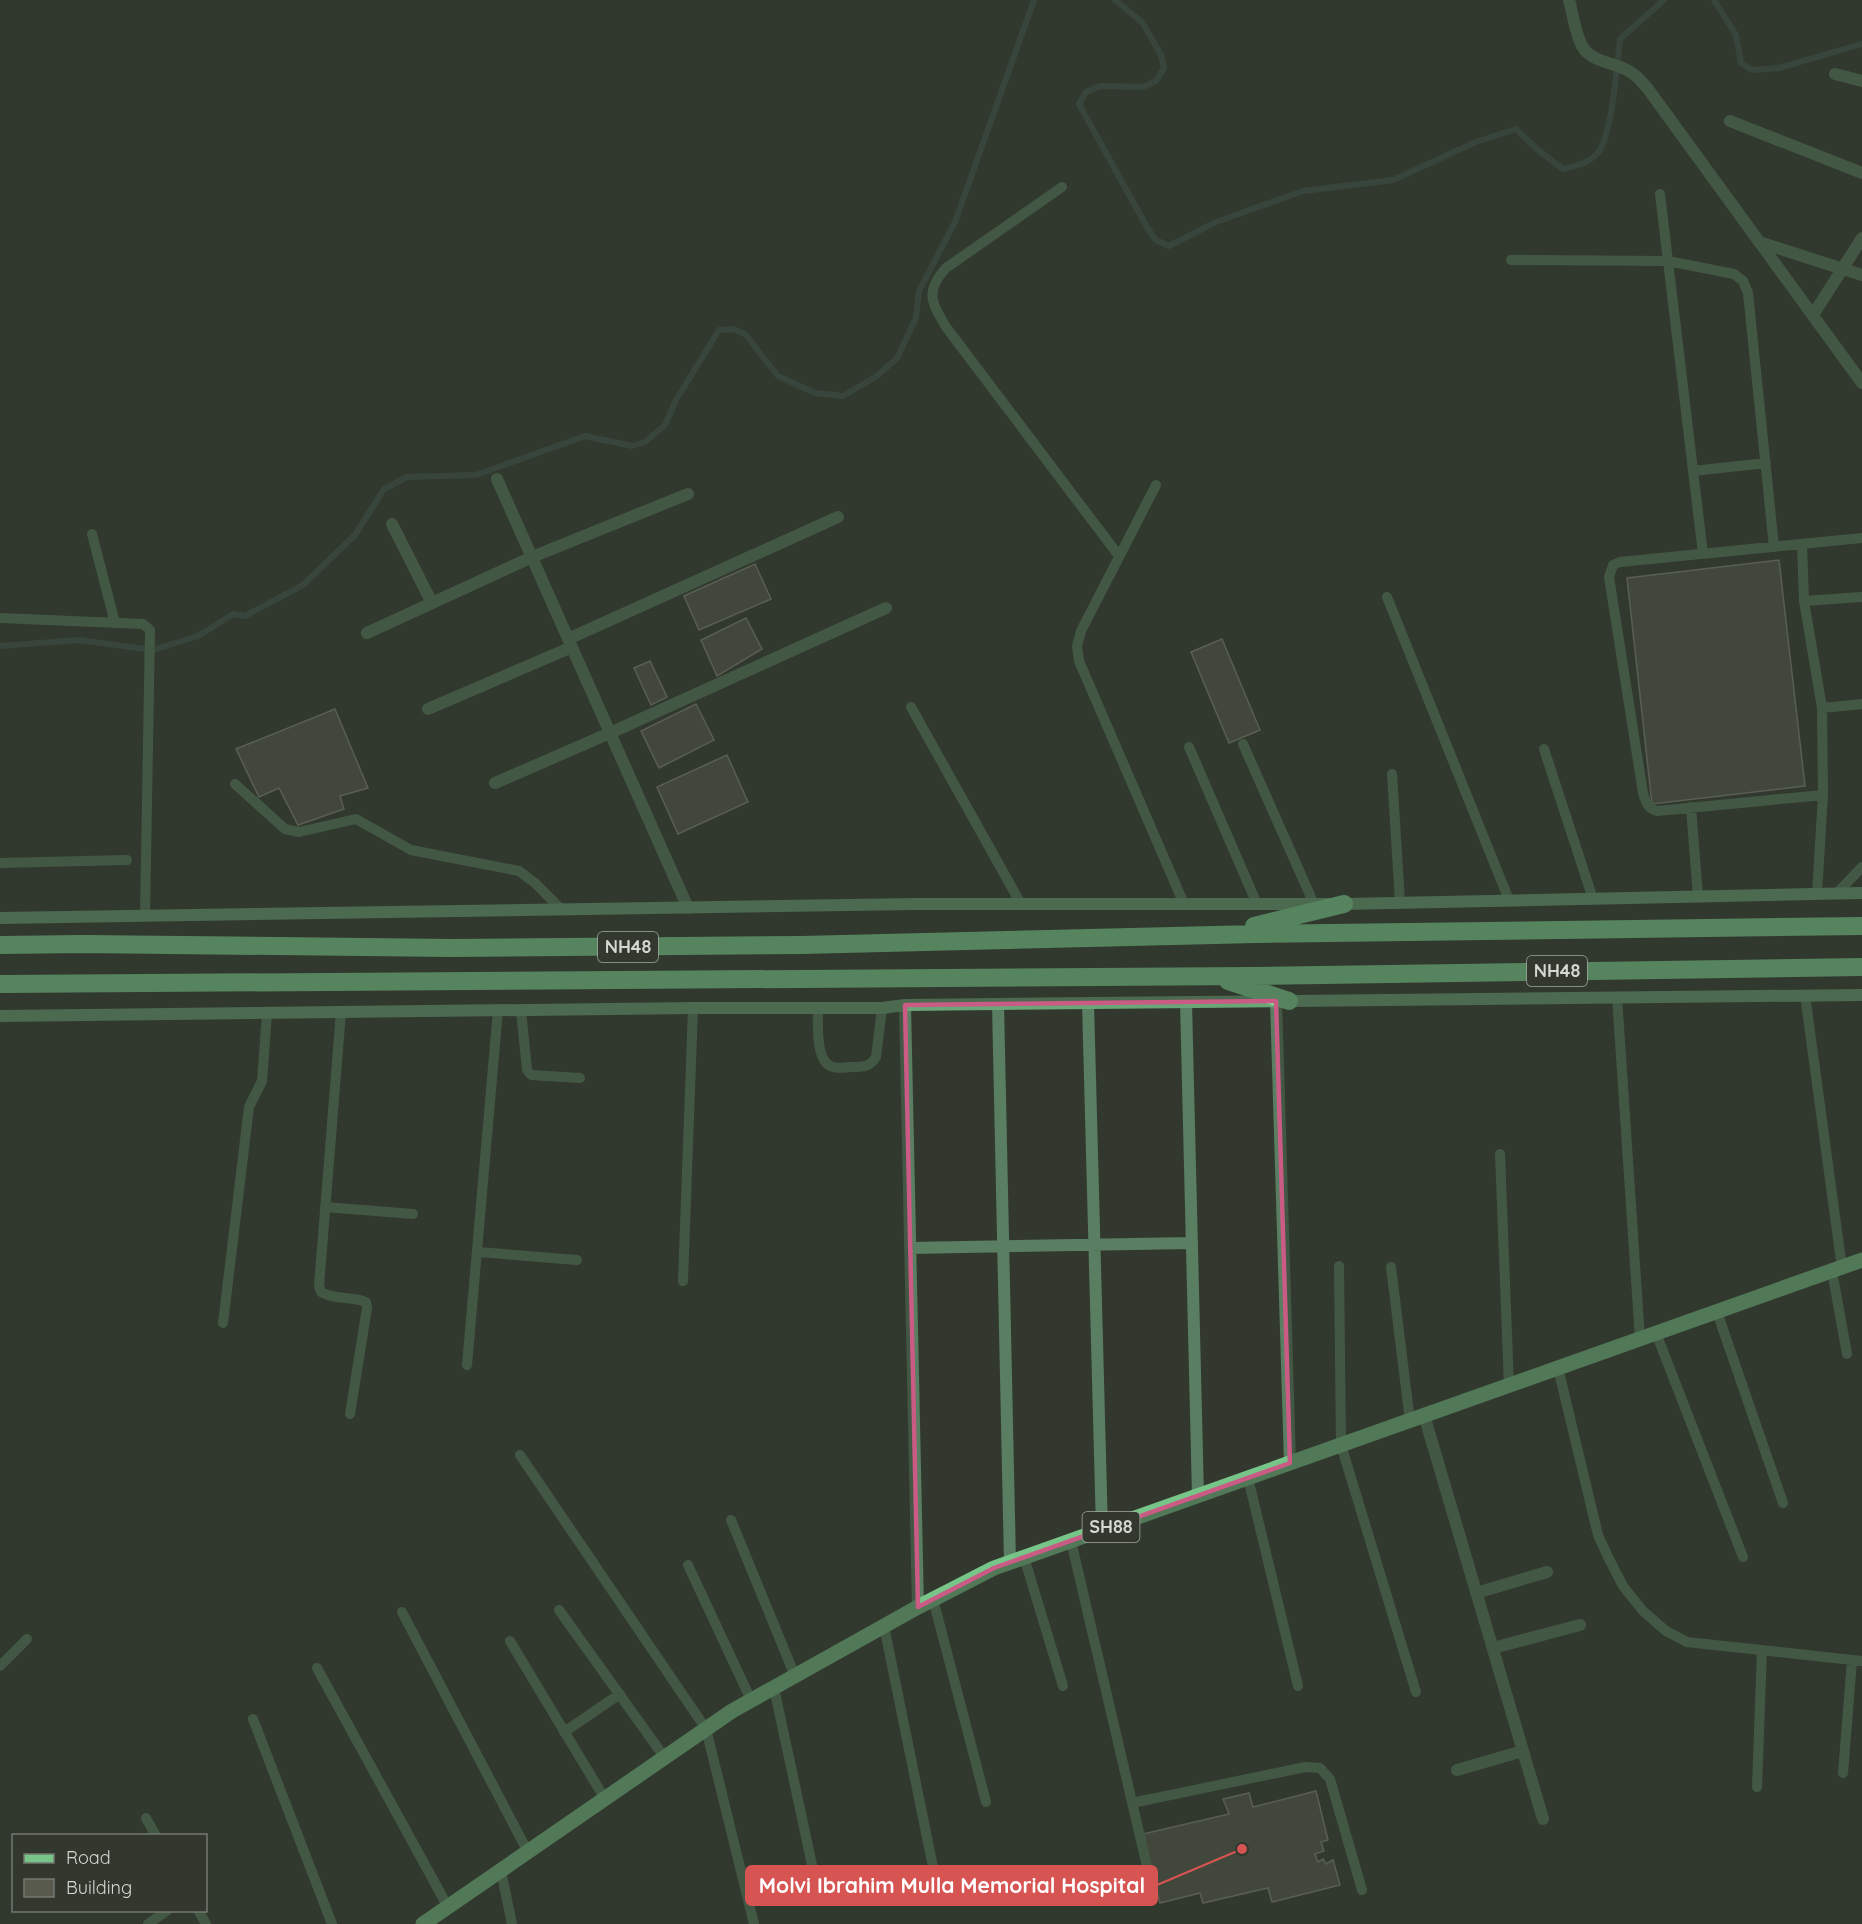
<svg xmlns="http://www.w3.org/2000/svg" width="1862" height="1924" font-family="Quicksand,sans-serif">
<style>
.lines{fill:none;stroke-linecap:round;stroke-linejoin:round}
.stream{stroke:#40564e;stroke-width:6}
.building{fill:#585a4e;stroke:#898b7e;stroke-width:1.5}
.lane{stroke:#597e61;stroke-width:10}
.street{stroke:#597e61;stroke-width:12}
.secondary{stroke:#6ba678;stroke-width:12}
.primary{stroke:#78c589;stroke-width:15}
.highway{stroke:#83e199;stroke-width:18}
.marked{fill:none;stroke:#c95b85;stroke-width:4.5;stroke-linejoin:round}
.labels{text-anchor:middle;stroke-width:5;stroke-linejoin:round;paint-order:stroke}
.shield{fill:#32382e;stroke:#a4a8a1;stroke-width:1.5}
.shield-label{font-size:18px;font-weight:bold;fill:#d5d8d2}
.leader{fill:none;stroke:#d65452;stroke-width:2}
.callout-dot{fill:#d65452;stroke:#32382e;stroke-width:2}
.callout{fill:#d65452;stroke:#d65452;stroke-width:2}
.callout-label{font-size:21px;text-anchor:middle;font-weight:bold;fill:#fff}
</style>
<rect width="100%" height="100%" fill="#32382e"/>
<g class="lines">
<path class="stream" d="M1115,0L1142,22L1161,55L1164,68L1156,81L1143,87L1100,86L1086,92L1079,104L1148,229L1156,240L1169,246L1216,222L1303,191L1393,180L1476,142L1516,129L1538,150L1563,169C1576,166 1587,164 1597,154C1612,139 1617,63 1620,39L1664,0
M1714,0L1736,35L1741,63L1752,70L1779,68L1862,44
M0,646L79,640L153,650L198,636L233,614L245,616L303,585L355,535L384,489L407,477L476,475L585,436L632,446L645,442L665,425L676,400L719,330L733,329L745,334L778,376L815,393L843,396L877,376L897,358L916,318L919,291L955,222L1034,0"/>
</g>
<path class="building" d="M1779,560L1805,786L1652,804L1627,578Z
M755,564L771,599L699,630L684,596Z
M746,618L762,649L717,676L701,640Z
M1222,639L1260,730L1229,743L1191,652Z
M650,661L667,697L651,705L634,668Z
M696,704L714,740L659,768L641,731Z
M335,709L368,788L340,796L344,809L298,825L279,788L259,797L236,749Z
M727,755L748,802L678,834L657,787Z
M1316,1791L1328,1840L1321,1842L1324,1851L1315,1854L1318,1862L1323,1859L1326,1864L1333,1860L1340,1885L1272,1902L1268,1888L1203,1903L1200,1893L1160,1903L1143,1834L1229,1814L1223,1799L1249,1793L1253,1807Z"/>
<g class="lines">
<path class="lane" d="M1062,187L946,268C925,291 931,302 946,327L1119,556
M1660,194L1703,554
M1511,260L1668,261L1734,274L1743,281L1748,293L1774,547
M1693,471L1766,463
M1156,485L1081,631L1077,646L1079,661L1184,904
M92,534L115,623
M1802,544L1804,601L1822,708L1823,795L1817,894
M1387,597L1509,900
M1804,601L1862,597
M0,618L143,624L150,630L145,916
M911,707L1021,904
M1822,708L1862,704
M1243,744L1314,904
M1189,747L1257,904
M1544,749L1593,899
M1392,774L1400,903
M235,784L285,829L299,832L356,819L411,850L519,871L535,883L562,910
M1823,795L1657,811C1647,808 1646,802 1643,793L1609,577L1613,565L1620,562L1862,538
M1691,807L1698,897
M0,863L127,860
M1837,893L1862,867
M1805,995L1842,1268
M1617,997L1640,1339
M818,1008C818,1023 815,1063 833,1067C839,1069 846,1067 852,1067C863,1067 870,1067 876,1057L882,1008
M521,1010L527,1070L531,1075L580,1078
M341,1012L319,1286L321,1292C334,1300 352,1296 366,1302L367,1308L350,1414
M1500,1154L1509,1386
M325,1207L413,1214
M478,1252L577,1260
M1339,1266L1341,1445L1416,1692
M1391,1267L1410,1421
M1832,1271L1847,1354
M683,1281L693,1008
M1717,1312L1783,1503
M223,1323L249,1107L262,1081L267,1013
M1656,1333L1743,1557
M467,1365L498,1010
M1558,1368L1598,1535L1609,1559L1623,1586L1643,1611L1666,1631L1687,1642L1862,1661
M520,1455L706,1729L754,1924
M1248,1478L1298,1686
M731,1520L795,1676
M1071,1541L1153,1892
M1024,1557L1063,1686
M688,1565L751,1700
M933,1599L986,1802
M559,1610L665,1758
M402,1612L528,1852
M884,1626L933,1867
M510,1641L605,1799
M0,1666L27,1639
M317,1668L448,1907
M774,1688L817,1888
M253,1719L332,1924
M564,1732L620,1694
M1843,1773L1852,1660
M1757,1787L1762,1650
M1132,1803L1305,1767L1320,1768L1330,1779L1362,1890
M146,1818L156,1836
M501,1871L512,1924
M198,1910L206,1924
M148,1924L168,1910"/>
<path class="street" d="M1569,0C1573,15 1575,32 1582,46C1591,62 1612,62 1627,70C1636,74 1642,82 1648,89L1862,383
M1835,74L1862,81
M1730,121L1862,173
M1759,242L1862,275
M1813,315L1862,238
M497,479L688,908
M392,524L432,603
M367,633L532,557L688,494
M568,639L838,517
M428,709L572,647
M495,783L610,733L886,608
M1276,1001L1290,1463
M1186,1002L1198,1496
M1088,1003L1102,1530
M998,1004L1010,1563
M905,1005L918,1607
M910,1248L1192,1243
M1424,1415L1543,1819
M1476,1593L1547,1572
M1493,1648L1580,1625
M1457,1770L1523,1751"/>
<path class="secondary" d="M0,918L915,904H1344L1862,893
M0,1016L693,1008H882L905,1005L1862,995"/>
<path class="primary" d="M423,1924L732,1711L918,1607L994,1568L1862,1260"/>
<path class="highway" d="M1254,926L1344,904
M0,945L83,944L452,948L801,945L1256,934L1862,926
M1228,981L1289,1001
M0,984L1253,976L1862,967"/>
</g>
<path d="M0 0H1862V1924H0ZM1276,1001L1290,1463L994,1568L918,1607L905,1005Z" fill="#32382e" fill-opacity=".55" fill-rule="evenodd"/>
<path class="marked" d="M1276,1001L1290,1463L994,1568L918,1607L905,1005Z"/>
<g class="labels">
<g class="shield">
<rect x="598" y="932" width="60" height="30" rx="4.5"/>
<rect x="1527" y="956" width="60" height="30" rx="4.5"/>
<rect x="1082.5" y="1512" width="57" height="30" rx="4.5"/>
</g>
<g class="shield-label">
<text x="628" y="953">NH48</text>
<text x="1557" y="977">NH48</text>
<text x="1111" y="1533">SH88</text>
</g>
</g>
<path class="leader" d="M1242 1849L1157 1885"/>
<circle class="callout-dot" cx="1242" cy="1849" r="6"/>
<rect class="callout" x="746" y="1866" width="411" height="39" rx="6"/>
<g class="callout-label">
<text x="952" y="1893">Molvi Ibrahim Mulla Memorial Hospital</text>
</g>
<rect x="12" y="1834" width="195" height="78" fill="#32382e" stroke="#737870" stroke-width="1.5"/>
<rect x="24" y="1854" width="30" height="9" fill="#78c589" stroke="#737870" stroke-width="1.5"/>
<text x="66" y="1864" font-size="18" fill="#d5d8d2">Road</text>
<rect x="24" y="1879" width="30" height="18" fill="#585a4e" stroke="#737870" stroke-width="1.5"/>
<text x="66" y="1894" font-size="18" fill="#d5d8d2">Building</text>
</svg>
